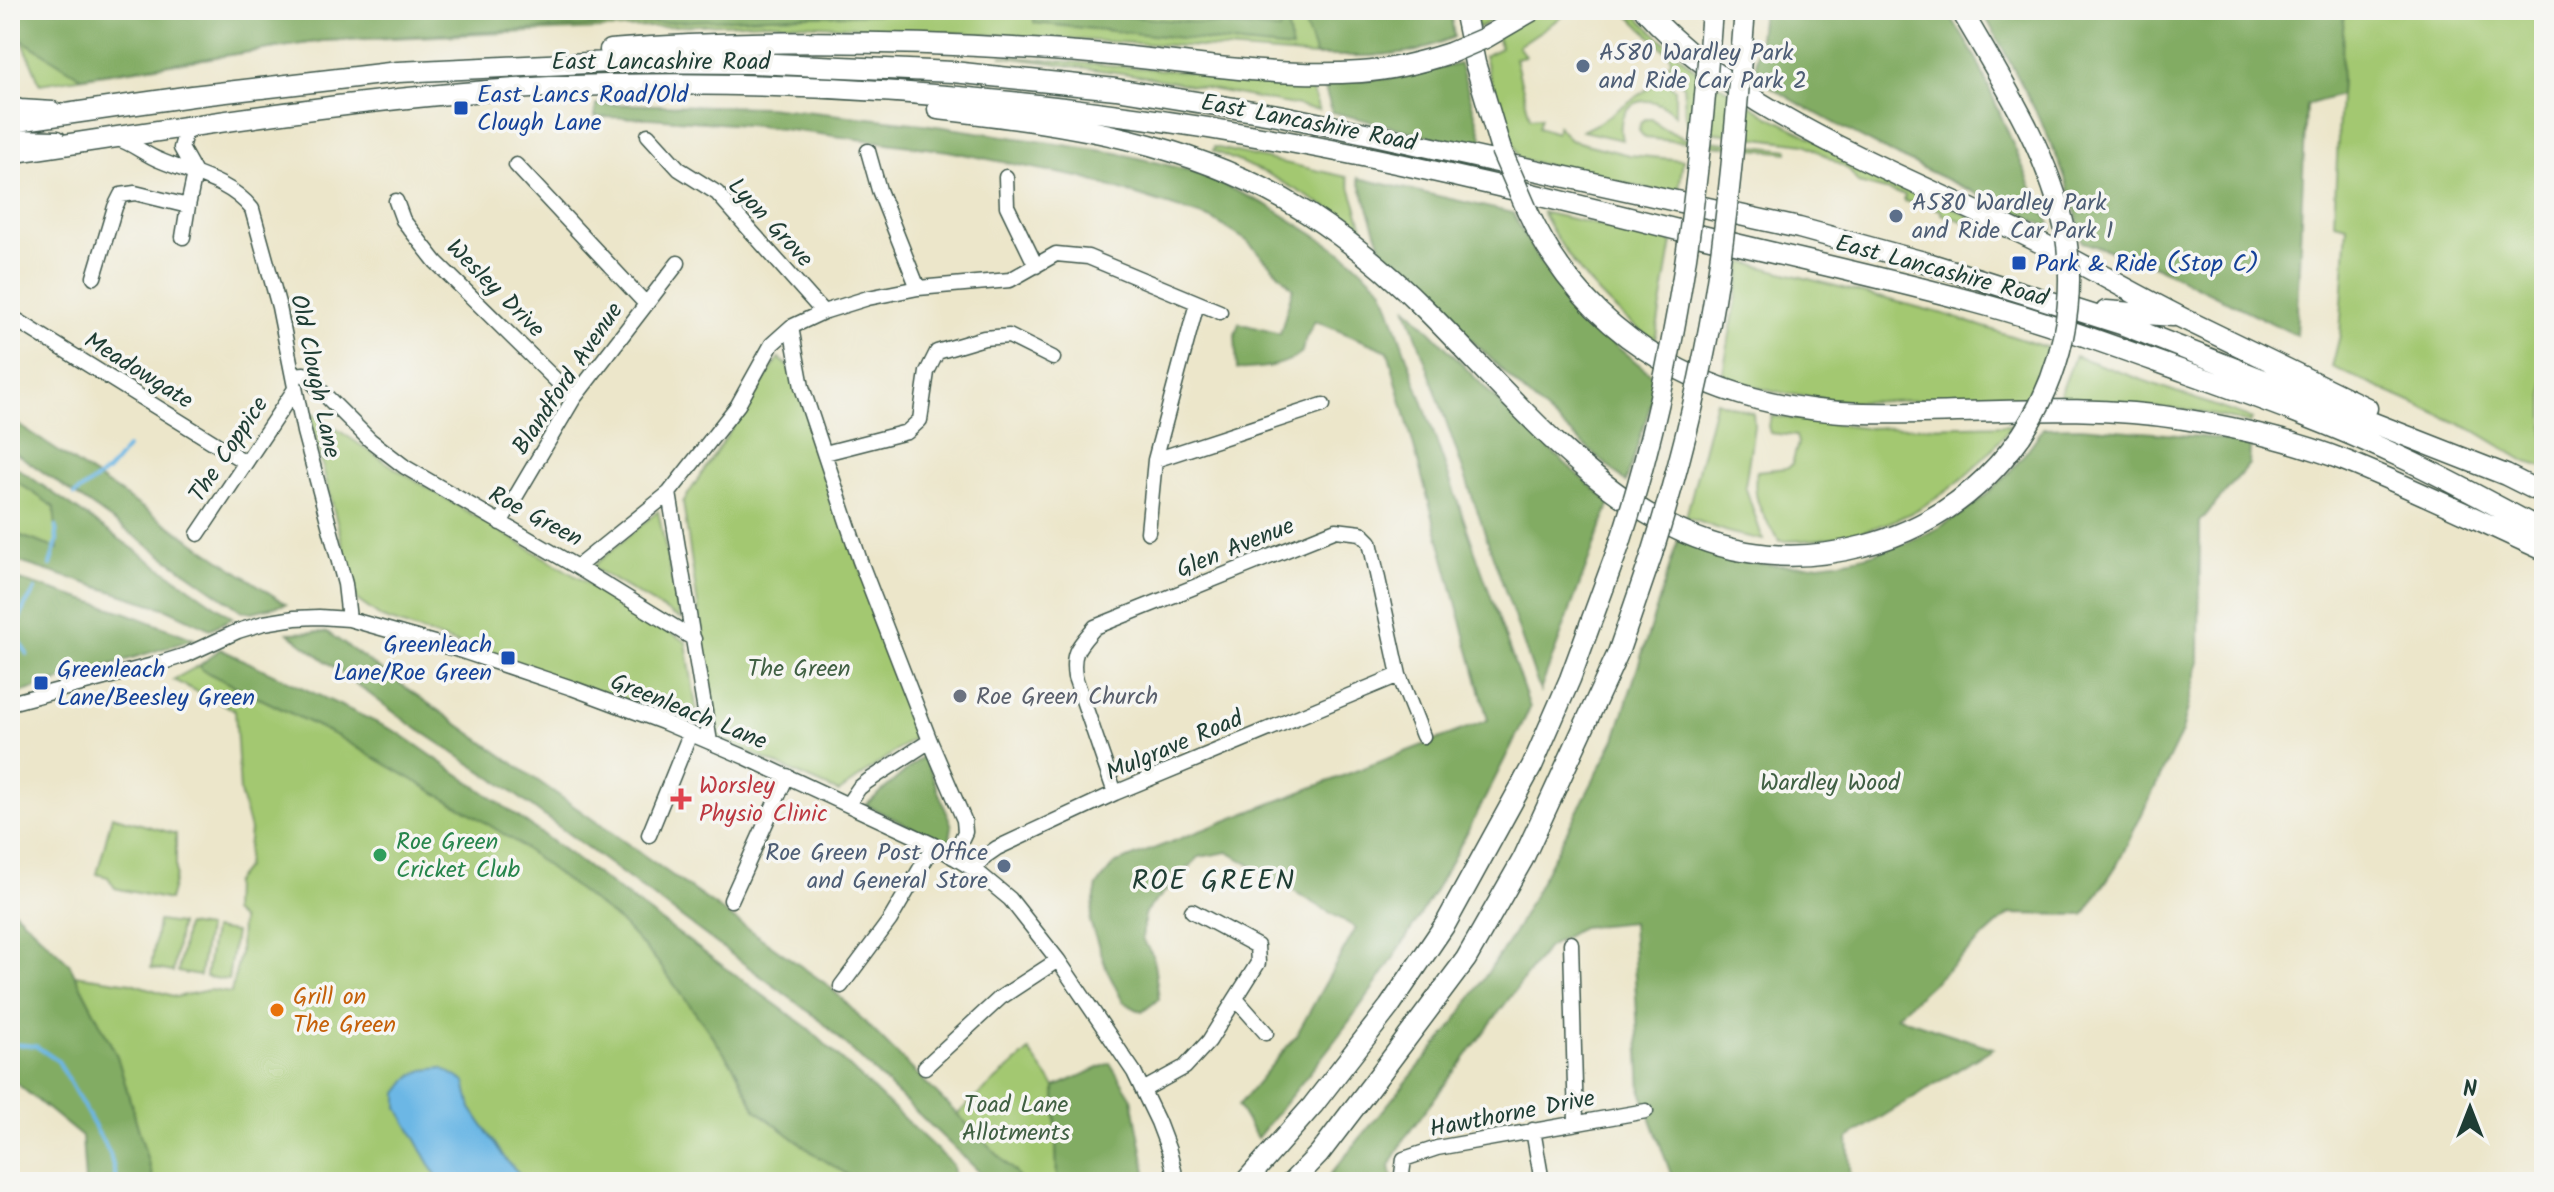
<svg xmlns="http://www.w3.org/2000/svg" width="2554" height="1192" font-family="Kalam,sans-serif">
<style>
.green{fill:#a3c871;stroke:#618252;stroke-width:2}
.forest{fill:#82ac63;stroke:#50744c;stroke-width:2}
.water{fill:#6cb7e5;stroke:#467a8c;stroke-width:2}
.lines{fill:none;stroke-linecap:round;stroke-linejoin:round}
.stream{stroke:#6cb7e5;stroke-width:4}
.minor-casing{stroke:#3e564a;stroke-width:17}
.highway-casing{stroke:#3e564a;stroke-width:23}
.minor{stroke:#fff;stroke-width:14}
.highway{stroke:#fff;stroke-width:20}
.highway-bridge-casing{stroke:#3e564a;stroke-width:23;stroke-linecap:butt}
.highway-bridge{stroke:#fff;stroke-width:20}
.service-dot{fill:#5c6f8a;stroke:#f6f6f2;stroke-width:3}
.transit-dot{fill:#1a4fb4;stroke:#f6f6f2;stroke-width:3}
.worship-dot{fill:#6b7280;stroke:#f6f6f2;stroke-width:3}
.health-dot{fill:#e0444e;stroke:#f6f6f2;stroke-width:3}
.leisure-dot{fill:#2e9e5b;stroke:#f6f6f2;stroke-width:3}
.food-dot{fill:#e8710a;stroke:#f6f6f2;stroke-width:3}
.labels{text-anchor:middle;stroke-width:7;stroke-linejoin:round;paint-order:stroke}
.service-label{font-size:24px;fill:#4e5e75;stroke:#f6f6f2;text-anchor:start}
.street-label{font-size:24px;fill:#1f3d34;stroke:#f6f6f2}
.transit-label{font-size:24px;fill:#164399;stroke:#f6f6f2;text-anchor:start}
.park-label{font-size:24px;fill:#406043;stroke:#f6f6f2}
.worship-label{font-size:24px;fill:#5b616d;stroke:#f6f6f2;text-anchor:start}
.health-label{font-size:24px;fill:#be3a42;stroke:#f6f6f2;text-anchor:start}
.leisure-label{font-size:24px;fill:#27864d;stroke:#f6f6f2;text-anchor:start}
.food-label{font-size:24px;fill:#c56008;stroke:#f6f6f2;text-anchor:start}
.quarter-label{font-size:28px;letter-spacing:2px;fill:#1f3d34;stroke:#f6f6f2}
</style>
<rect width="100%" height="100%" fill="#f6f6f2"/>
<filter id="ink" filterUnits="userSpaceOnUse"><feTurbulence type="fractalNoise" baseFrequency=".0125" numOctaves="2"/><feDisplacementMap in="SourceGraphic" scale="16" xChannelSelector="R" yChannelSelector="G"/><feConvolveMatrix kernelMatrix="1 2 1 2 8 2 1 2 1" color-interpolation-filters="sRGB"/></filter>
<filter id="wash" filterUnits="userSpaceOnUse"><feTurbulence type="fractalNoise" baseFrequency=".006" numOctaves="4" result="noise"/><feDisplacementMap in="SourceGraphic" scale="32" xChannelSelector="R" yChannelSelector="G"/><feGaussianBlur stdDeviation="1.8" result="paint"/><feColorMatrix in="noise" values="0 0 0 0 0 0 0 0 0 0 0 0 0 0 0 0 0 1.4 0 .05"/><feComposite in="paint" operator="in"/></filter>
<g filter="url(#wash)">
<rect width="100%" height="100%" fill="#ece6ca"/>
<path class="green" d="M10,10H1450L1454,37L1417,51L1370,56H1316L1201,47L767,22L322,41L40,84Z
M1474,10H1572L1518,46L1525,56L1515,58L1530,118L1541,117L1538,127L1556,133L1558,126L1570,140L1629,155L1683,160L1678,196L1519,159L1493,88L1484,56L1501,48L1491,21L1478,28Z
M1623,10H1630L1694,69L1770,117L1993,228V231C1975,226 1959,219 1941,214V210L1904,201L1905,195L1858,183L1849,170L1805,144L1693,130L1686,120L1683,86L1665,68L1671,61L1670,55Z
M2344,10H2544V467L2527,462L2475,431L2332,367L2340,335L2347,225L2334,222Z
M1001,56L1309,82L1319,110L1143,76Z
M1660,77L1675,89V115C1649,88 1613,102 1622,140L1582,131L1598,123L1653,85Z
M1645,119H1652L1661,127L1683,138L1788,150V153L1645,138L1639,131L1640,124Z
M1214,147L1347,177L1367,240L1328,208L1266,173L1213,151Z
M1542,212L1672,242L1655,341C1607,309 1569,264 1542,212Z
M1743,262L1944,314L2048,348L2037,380L2027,398L1849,402L1775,392L1722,378Z
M2075,356L2252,419L2250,423L2189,410L2058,400Z
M779,358L790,368L919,734L839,792L717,738L683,502Z
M1716,401L1753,413L1754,426L1745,486L1763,540L1731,533L1686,517Z
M308,410L398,470L686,642L699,726L382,618L357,600Z
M1772,416L1863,428L2012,425C1953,504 1878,542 1780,541C1765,519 1750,499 1757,471L1786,468L1792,465L1798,443L1796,436L1770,433L1768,426Z
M10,477L55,506L58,550L10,532Z
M658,511L680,619L592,567Z
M200,665L202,670L335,735L472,814L516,842L621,922L656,960L703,1023L736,1070L756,1110L813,1153L859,1182H154L117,1056L75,975L131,983L176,997L209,990L231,993L240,953L241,920L232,912L233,883L246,867L250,830L240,792L235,710L173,680Z
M112,816L176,834V875L169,900L115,888L108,877L97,874Z
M158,921L180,924L173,972L151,968Z
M186,925L207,928L200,976L178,972Z
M213,929L235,932L228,980L206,977Z
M1029,1051L1055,1087L1057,1182H1021L1015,1172L957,1114Z"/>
<path class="forest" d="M10,10H300L315,13L362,10H956L957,12L769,17L322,41L81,77L22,40Z
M1034,10H1058L1279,30L1286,17L1292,49L1034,23Z
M1300,10H1450L1454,37L1417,51L1370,56H1316Z
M1762,10H1947L1977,60L2037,200L2053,229C1952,182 1849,137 1755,77Z
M1982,10H2344L2340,95L2306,105L2296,335L2147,262L2082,242C2068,158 2021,85 1982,10Z
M1460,64L1486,150L1332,112L1323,82L1394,78Z
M596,104L767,107L923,124L1117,153L1192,171L1267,205L1346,255L1383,289L1530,708C1491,788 1451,867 1403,943C1360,1012 1308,1075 1257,1138L1238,1106L1296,1036L1356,928L1228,852L1199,857L1145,912L1142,939L1153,956L1159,999L1142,1012L1123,1002L1107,970L1090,922L1097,886L1114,864L1488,720L1388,351L1315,321L1306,338L1301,354C1282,366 1259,370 1237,369L1235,335L1239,323L1280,334L1293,288L1247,241L1212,219L1083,178L948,151L759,126L650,118L595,117Z
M1358,178L1513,213C1551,290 1589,328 1657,378L1650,407L1626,482L1523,391L1383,252Z
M1406,306L1512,416L1610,503L1540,691Z
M10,419L286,604L252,612L242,611L10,449Z
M2080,427L2215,438L2250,447L2249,464L2200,522L2199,662L2182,732L2117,865L2084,915L2009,914L1896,1016L1993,1048L1848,1138L1851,1182H1721L1719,1178L1672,1177L1641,1091L1632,922L1582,927L1547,948L1404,1139L1390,1166L1393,1182H1324L1451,1028L1514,933L1615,739L1678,540C1702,550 1728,560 1754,563C1833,574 1928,547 1988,493C2010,474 2027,452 2043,428Z
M10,463L233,618L210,629L167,609L10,559V532L58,549L54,507L10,477Z
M10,577L124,612L194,639L10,696Z
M327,632L829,986L1015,1172L1021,1182H990L820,1020L501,784L407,722L288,633Z
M220,649L399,733L484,792L808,1028L953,1165L955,1182H859L813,1153L756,1110L736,1070L703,1023L656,960L620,922L516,842L472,814L335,735L202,670L200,665Z
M924,755L952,826L949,846L866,805Z
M10,900L11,908L69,963L75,975L117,1056L154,1182H85L82,1137L10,1078Z
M1110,1063L1132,1098L1148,1182H1057L1055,1087Z"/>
<path class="water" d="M442,1068L465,1082L471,1108L506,1160L528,1182H440L398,1108V1093L411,1076L424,1070Z"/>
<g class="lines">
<path class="stream" d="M74,495L108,471L127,448
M50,565L57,541L56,526
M27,654L14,633L24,607L35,590
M10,1044L36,1046L58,1061L110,1154L117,1182"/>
</g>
</g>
<g filter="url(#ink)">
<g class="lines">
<g class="minor-casing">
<path id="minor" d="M10,104L20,107L53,109
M194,126L185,134L181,148L195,173
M648,135L679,169L717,193L823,312
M10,137L58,138
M114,138C130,141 144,154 159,160C191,174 229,180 252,209L279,307L304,432L345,584L349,619
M868,151L879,190L918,288
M516,165L645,303
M1006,177L1007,206L1036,266
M396,201L403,220L436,262L574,398
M183,237L188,206
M94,277L115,207L121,195L135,193L188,206L195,173
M10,316L245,462
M791,327L802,387L860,561L930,741L964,820L965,832L953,857
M293,375L304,374L370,440L405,467L577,567L669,493L738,405L772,344L791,327L823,312L868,298L918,288L1010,280L1056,254L1088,257L1220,312
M825,453L907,432L920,420L927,372L937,352L984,338L1009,336L1053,358
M1155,460L1323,405
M669,493L710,742
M500,523L574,398L678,263
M1148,532L1155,460L1197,303
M198,534L295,389
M577,567L694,639
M10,703L157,664L186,655L238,631L264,623L295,618L319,617L349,619L459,650L572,688L663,722L745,757L934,845L975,870L1010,899L1058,960L1134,1072L1158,1122L1169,1151L1177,1182
M1115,793L1075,677C1071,651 1079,646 1095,627L1336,530L1361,533L1370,542L1399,675L1423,736
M848,804L859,788L868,781L930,741
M649,835L690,734
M975,870L984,857L997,848L1115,793L1399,675
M731,900L787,776
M1571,943L1576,1122
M841,986L890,920L934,845
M1236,999L1266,1033
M925,1067L1000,998L1058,960
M1143,1090L1185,1067L1209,1041L1258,963L1257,946L1192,911
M1533,1130L1542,1182
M1401,1182L1404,1159L1437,1148L1646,1111"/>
</g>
<g class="highway-casing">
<path id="highway" d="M1464,10L1475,63L1501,150
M1645,10C1740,116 1901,173 2027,236C2080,262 2130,292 2182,318C2243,348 2305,378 2367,408
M1961,10C2002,81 2047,149 2065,230
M610,50C761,38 914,41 1065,51C1163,57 1262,79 1361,72C1391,70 1422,62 1450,53
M938,109C1070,124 1193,141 1307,213C1350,241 1389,273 1425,309C1547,430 1665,598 1863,546C1929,529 1982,491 2021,436
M10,122L192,96L398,72L610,62L751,63L953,72L1116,89L1278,115L1365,133L1799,228L1931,264L2121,324L2506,475L2544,494
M10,153C209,124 407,89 608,85C830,80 1054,100 1273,139C1414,164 1555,199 1694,234C1787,257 1882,277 1974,302C2046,321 2116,347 2186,372C2259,398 2334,425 2405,459C2452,481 2498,507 2544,531
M1527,210C1589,345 1718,410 1863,413C1970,415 2077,402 2183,419C2238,428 2294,440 2346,461C2413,488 2478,520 2544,550
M2106,311L2173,316
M1245,1182L1313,1105L1389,1007L1446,923L1532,766L1570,679L1620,543
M1292,1182L1319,1154L1374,1082L1466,959L1523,859L1618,653L1652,554"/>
</g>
<use href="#minor" class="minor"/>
<use href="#highway" class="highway"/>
<g class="highway-bridge-casing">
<path id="highway-bridge" d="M1450,53L1485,38L1533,10
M1501,150L1527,210
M2021,436C2062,375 2077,303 2065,230
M1620,543C1677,370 1699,191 1712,10
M1652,554C1678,471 1700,386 1714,300C1730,204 1737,107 1745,10"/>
</g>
<use href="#highway-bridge" class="highway-bridge"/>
</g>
</g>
<g class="service-dot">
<circle cx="1583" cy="66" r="8"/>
<circle cx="1896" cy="216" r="8"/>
<circle cx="1004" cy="866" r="8"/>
</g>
<g class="transit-dot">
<rect x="453" y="100" width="16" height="16" rx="4"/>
<rect x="2011" y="255" width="16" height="16" rx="4"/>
<rect x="500" y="650" width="16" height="16" rx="4"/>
<rect x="33" y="675" width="16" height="16" rx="4"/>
</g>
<circle class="worship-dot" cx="960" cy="696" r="8"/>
<path class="health-dot" d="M677 787h8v8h8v8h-8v8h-8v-8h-8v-8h8z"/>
<circle class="leisure-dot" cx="380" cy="855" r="8"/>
<circle class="food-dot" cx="277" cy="1010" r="8"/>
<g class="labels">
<g class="service-label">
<text x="1599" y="60">A580 Wardley Park<tspan x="1599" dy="28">and Ride Car Park 2</tspan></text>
<text x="1912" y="210">A580 Wardley Park<tspan x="1912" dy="28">and Ride Car Park 1</tspan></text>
<text x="988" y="860" text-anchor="end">Roe Green Post Office<tspan x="988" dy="28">and General Store</tspan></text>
</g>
<g class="street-label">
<text x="661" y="69">East Lancashire Road</text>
<text transform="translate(1309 122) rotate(11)" y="8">East Lancashire Road</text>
<text transform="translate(771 222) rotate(47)" y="8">Lyon Grove</text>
<text transform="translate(1942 270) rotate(15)" y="8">East Lancashire Road</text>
<text transform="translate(496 288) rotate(45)" y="8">Wesley Drive</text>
<text transform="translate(139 370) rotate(32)" y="8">Meadowgate</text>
<text transform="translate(316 376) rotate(78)" y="8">Old Clough Lane</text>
<text transform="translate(567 378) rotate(-56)" y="8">Blandford Avenue</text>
<text transform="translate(228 449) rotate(-56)" y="8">The Coppice</text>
<text transform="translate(536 516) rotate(28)" y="8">Roe Green</text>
<text transform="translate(1235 547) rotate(-22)" y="8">Glen Avenue</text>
<text transform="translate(689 711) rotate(22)" y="8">Greenleach Lane</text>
<text transform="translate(1174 745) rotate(-23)" y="8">Mulgrave Road</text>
<text transform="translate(1512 1113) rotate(-11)" y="8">Hawthorne Drive</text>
</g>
<g class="transit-label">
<text x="477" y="102">East Lancs Road/Old<tspan x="477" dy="28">Clough Lane</tspan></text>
<text x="2035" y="271">Park &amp; Ride (Stop C)</text>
<text x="492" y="652" text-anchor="end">Greenleach<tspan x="492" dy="28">Lane/Roe Green</tspan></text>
<text x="57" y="677">Greenleach<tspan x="57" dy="28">Lane/Beesley Green</tspan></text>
</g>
<g class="park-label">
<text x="799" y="676">The Green</text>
<text x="1830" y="790">Wardley Wood</text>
<text x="1016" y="1112">Toad Lane<tspan x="1016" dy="28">Allotments</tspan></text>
</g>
<g class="worship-label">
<text x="976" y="704">Roe Green Church</text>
</g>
<g class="health-label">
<text x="699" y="793">Worsley<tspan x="699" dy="28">Physio Clinic</tspan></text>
</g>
<g class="leisure-label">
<text x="396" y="849">Roe Green<tspan x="396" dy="28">Cricket Club</tspan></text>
</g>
<g class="food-label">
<text x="293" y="1004">Grill on<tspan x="293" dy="28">The Green</tspan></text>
</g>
<g class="quarter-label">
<text x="1214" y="889">ROE GREEN</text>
</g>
</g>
<rect width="2554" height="1192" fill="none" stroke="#f6f6f2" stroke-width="40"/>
<g transform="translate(2470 1108)" stroke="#f6f6f2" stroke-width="6" paint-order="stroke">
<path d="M0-6L14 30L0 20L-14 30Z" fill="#1f3d34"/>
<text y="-12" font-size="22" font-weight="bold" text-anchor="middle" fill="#1f3d34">N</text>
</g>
</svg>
